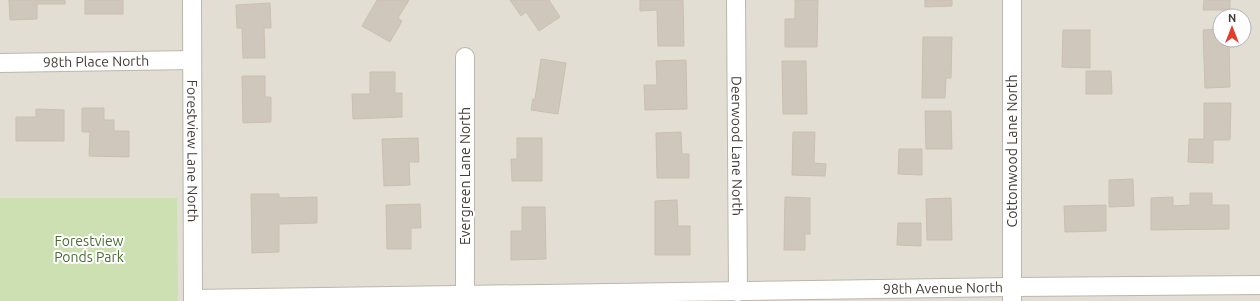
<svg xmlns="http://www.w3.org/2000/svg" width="1260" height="301" font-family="Ubuntu,sans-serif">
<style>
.residential{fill:#e3ded3;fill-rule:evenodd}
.green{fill:#cde0b2}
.building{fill:#d0c7bc;stroke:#cabfb0}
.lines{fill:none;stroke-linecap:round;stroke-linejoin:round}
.minor-casing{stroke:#bdb6ac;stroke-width:20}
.minor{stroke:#fff;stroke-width:18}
.labels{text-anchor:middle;stroke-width:4;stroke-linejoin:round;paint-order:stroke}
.street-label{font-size:14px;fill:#423c35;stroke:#fff}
.park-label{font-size:14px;fill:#496c30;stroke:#fff}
</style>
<rect width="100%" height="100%" fill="#f0ece5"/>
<path class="residential" d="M0,0H1260V301H0ZM1220,16H1244V40H1220Z"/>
<path class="green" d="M0,198H177L178,301H0Z"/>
<path class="building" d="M9,0H65V4H37V19L10,20Z
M85,0H123V14H85Z
M377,0H409L398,18L402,21L390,42L362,26Z
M510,0H549L560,17L539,31L526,12L521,16Z
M640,0H683L684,46H658L657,10L640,11Z
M795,0H818L817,47H785V19H795Z
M925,0H952V6L925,7Z
M1204,0H1230V10H1203Z
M270,3L271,28H264L265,58H243L242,28H237L236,5Z
M1220,29V40H1229L1230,87L1205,88L1203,30Z
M1063,30H1090V68L1062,67Z
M923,37H952L951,78H946L945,98H922Z
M541,59L566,63L558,114L531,110L533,99H535Z
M686,60L687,109L645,110L644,85H657L656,61Z
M782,61H806L807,114H783Z
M1086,71H1111L1112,94H1086Z
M370,72H395V93H402V117L353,119L352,94H370Z
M242,76H265V97H271V122L243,123Z
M1204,103H1231L1230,140H1213V163L1188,162L1189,139H1204Z
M82,108H104V120H114V131H129V157L89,156L90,132H82Z
M36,109L64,110V141H16V117H36Z
M925,111H951L952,149H926Z
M681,132L682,154H689V178H657L656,133Z
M793,132H815L814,163L826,164L825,176L792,175Z
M418,138L419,162H409L410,185L384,186L382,139Z
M517,138H542V181H512L511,159H517Z
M899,149H922V175L898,174Z
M1133,179L1134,206L1109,207V180Z
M1190,193H1212V205H1229V229L1151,230V198L1173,197V206L1190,205Z
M251,194H279V198L317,197V223L279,224V252L252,253Z
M785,197L810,198V234H805V250H784Z
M951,198L952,240H927L926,199Z
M677,200L678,226H690V255H655V201Z
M420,204L421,228H411V249H387L386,205Z
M1106,205V231L1065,232L1064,206Z
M522,207H545L546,259L511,260V231H522Z
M898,223H921V246L897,245Z"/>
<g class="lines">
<g class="minor-casing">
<g id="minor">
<path id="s1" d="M192,0L193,301"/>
<path id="s2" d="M736,0L738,292"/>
<path d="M1012,0V301"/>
<path id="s3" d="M0,63L192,60"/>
<path d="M465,296V57"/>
<path id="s4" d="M194,299L1012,287L1260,285"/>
</g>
</g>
<use href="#minor" class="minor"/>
</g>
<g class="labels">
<g class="street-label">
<text dy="5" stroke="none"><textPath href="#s3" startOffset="96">98th Place North</textPath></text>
<text dy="5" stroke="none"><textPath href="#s2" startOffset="146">Deerwood Lane North</textPath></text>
<text dy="5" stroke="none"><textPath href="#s1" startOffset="151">Forestview Lane North</textPath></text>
<text transform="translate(1012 151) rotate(-90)" y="5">Cottonwood Lane North</text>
<text transform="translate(465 176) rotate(-90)" y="5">Evergreen Lane North</text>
<text dy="5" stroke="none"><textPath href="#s4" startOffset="749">98th Avenue North</textPath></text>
</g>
<g class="park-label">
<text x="89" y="246">Forestview<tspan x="89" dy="16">Ponds Park</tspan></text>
</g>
</g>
<g transform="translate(1232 28)"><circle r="19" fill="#ffffff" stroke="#b3b1ae"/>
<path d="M0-3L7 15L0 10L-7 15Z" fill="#e13f2b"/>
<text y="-6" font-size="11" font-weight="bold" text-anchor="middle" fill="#423c35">N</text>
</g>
</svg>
